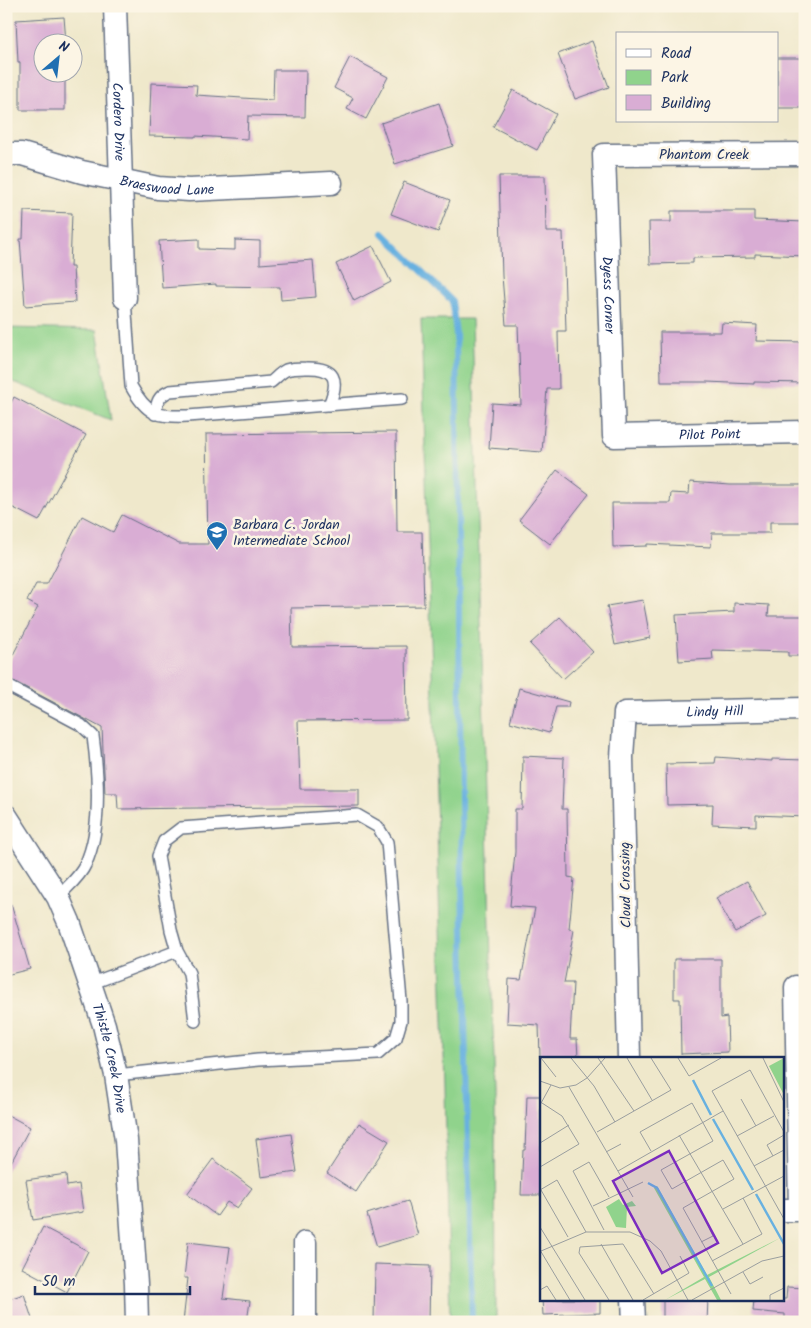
<svg xmlns="http://www.w3.org/2000/svg" width="811" height="1328" font-family="Kalam,sans-serif">
<style>
.green{fill:#90d38c;stroke:#568175}
.lines{fill:none;stroke-linecap:round;stroke-linejoin:round}
.stream{stroke:#68b1e0;stroke-width:6}
.building{fill:#d9add4}
.service-casing{stroke:#657084;stroke-width:14}
.minor-casing{stroke:#657084;stroke-width:25}
.service{stroke:#fff;stroke-width:11}
.minor{stroke:#fff;stroke-width:22}
.labels{text-anchor:middle;stroke-width:5;stroke-linejoin:round;paint-order:stroke}
.street-label{font-size:14px;fill:#1b2f5e;stroke:#fcf5e5}
.poi-label{font-size:14px;fill:#1b2f5e;stroke:#fcf5e5;text-anchor:start}
.inset-river{fill:none;stroke:#68b1e0;stroke-width:2.5}
.inset-road{fill:none;stroke:#9a9e9f;stroke-width:1}
.view{fill:#7b2cbf;fill-opacity:0.15;stroke:#7b2cbf;stroke-width:2.5}
.inset-edge{fill:none;stroke:#1b2f5e;stroke-width:2.5}
</style>
<rect width="100%" height="100%" fill="#fcf5e5"/>
<filter id="ink" filterUnits="userSpaceOnUse"><feTurbulence type="fractalNoise" baseFrequency=".02" numOctaves="2"/><feDisplacementMap in="SourceGraphic" scale="10" xChannelSelector="R" yChannelSelector="G"/><feConvolveMatrix kernelMatrix="1 2 1 2 8 2 1 2 1" color-interpolation-filters="sRGB"/></filter>
<filter id="wash" filterUnits="userSpaceOnUse"><feTurbulence type="fractalNoise" baseFrequency=".0096" numOctaves="4" result="noise"/><feDisplacementMap in="SourceGraphic" scale="20" xChannelSelector="R" yChannelSelector="G"/><feGaussianBlur stdDeviation="1.12" result="paint"/><feColorMatrix in="noise" values="0 0 0 0 0 0 0 0 0 0 0 0 0 0 0 0 0 1.4 0 .05"/><feComposite in="paint" operator="in"/></filter>
<g filter="url(#wash)">
<rect width="100%" height="100%" fill="#efe8cb"/>
<path class="green" d="M421,319H472L495,1096L496,1322H450L445,1086Z
M6,328L97,330L111,420L6,379Z"/>
<g class="lines">
<path class="stream" d="M383,233L452,301L456,334L462,887L472,1322"/>
</g>
<g id="blocks">
<path class="building" d="M64,17L66,42H42V72H65V110H20V62H18L16,20Z
M592,41L609,87L575,99L558,54Z
M350,57L388,77L366,119L347,109L353,98L334,88Z
M777,58H801V108H777Z
M274,70H306L305,117L248,116L247,139L195,136V137L149,136L151,83L197,85L196,95L273,100Z
M513,90L556,114L537,150L493,127Z
M439,103L453,146L395,164L381,123Z
M499,176H545L546,232H563L566,331H558L559,389H547L542,452L489,448L492,403L521,405L518,325H506L502,276Z
M404,182L450,200L438,232L391,214Z
M24,211L72,213L70,267H73L75,302L25,306L20,239H23Z
M671,211H754V220L805,222V256L755,254V257L693,258V263L650,264L649,222H671Z
M199,239V249L235,250V240L260,241V264L313,260L316,297L281,300L280,287L216,286V284L162,288L159,241Z
M373,246L391,282L354,301L336,264Z
M722,323L757,325L756,341L805,342V383L754,382V384L707,382H661L660,332H721Z
M14,397L86,435L39,521L6,504V412Z
M396,432L397,532H422L424,606L291,608L292,647L406,646L407,720L298,721L300,789H359V806L118,809L117,793H105L102,728L6,677V668L38,607L27,601L36,584H47L82,516L113,532L122,515L179,544H208L206,434Z
M557,470L589,494L550,544L519,520Z
M690,482L730,485H805V522H770V533H712L711,547L647,544V546L613,547L612,503H670L671,493L689,494Z
M643,600L650,638L615,645L607,606Z
M734,603L769,605L768,616H805V656H788V652L712,650L713,659L679,661L676,615L734,612Z
M560,617L593,652L563,679L530,644Z
M519,688L569,702L568,707H556L549,733L510,722Z
M523,756L564,758L562,809H567L568,877L574,878L569,929L574,930L564,983H573L570,1039H577L578,1058H540L539,1025L507,1023L509,979L521,980L535,908L510,906L515,852V809H522Z
M716,757L772,761V759L805,760V817L756,815V826L712,824L713,804L667,805L666,764L715,763Z
M747,881L766,916L735,932L716,898Z
M6,904H11L30,969L6,975Z
M674,959H721V1018L727,1017L728,1052L681,1054L680,999H674Z
M527,1096H541V1195H521L523,1150H525Z
M6,1114L30,1127L6,1172Z
M359,1123L389,1141L356,1192L327,1173Z
M291,1134L297,1172L261,1177L256,1139Z
M213,1159L252,1188L237,1208L227,1202L217,1216L187,1194Z
M66,1174L67,1186L79,1184L83,1212L33,1220L26,1180Z
M408,1201L418,1235L377,1247L367,1214Z
M43,1227L88,1251L67,1292L22,1268Z
M188,1242L230,1247L223,1298L250,1301L247,1322H183L188,1278H184Z
M375,1264L430,1266L429,1322H374Z
M787,1287L805,1288V1322L785,1320V1314L753,1311L754,1299H786Z
M24,1294L33,1322H6V1300Z
M542,1299H600V1313L543,1315Z
M663,1299H708L707,1322H663Z"/>
</g>
</g>
<g filter="url(#ink)">
<use href="#blocks" fill-opacity="0" stroke="#657084" stroke-width="1"/>
<g class="lines">
<g class="service-casing">
<path id="service" d="M125,298L131,386C147,415 157,417 188,416L402,399
M155,414C157,402 158,396 170,391L271,382C276,378 280,373 286,370C292,368 300,368 306,368C335,367 340,379 329,405
M6,685L81,725L93,736C98,773 102,830 85,865C80,877 66,888 58,897
M177,951L189,973L195,1021
M90,984L177,951L171,930L158,856L164,841L181,828L357,815L378,827L387,842L401,1001V1021L396,1038L378,1054L258,1060L116,1075"/>
</g>
<g class="minor-casing">
<g id="minor">
<path id="s1" d="M115,6L125,298"/>
<path id="s2" d="M6,154H22L82,172L158,188L189,190L331,183"/>
<path id="s3" d="M805,154L604,155L614,436L805,432"/>
<path id="s4" d="M6,816L58,897L69,922L104,1025L116,1075L126,1140L136,1284L137,1322"/>
<path id="s5" d="M629,1058L622,757L625,713L805,709"/>
<path d="M782,1210H800L796,987"/>
<path d="M305,1243V1322"/>
<path d="M633,1299L634,1322"/>
</g>
</g>
<use href="#service" class="service"/>
<use href="#minor" class="minor"/>
</g>
</g>
<defs>
<g id="school-pin" transform="scale(1.125)"><path d="M0 17L-7.5 6A9.5 9.5 0 1 1 7.5 6Z" fill="#1f6fb2" stroke="#fcf5e5"/><path d="M0-5L7-2L0 1L-7-2ZM-4 1L0 2.5L4 1V4Q0 6-4 4Z" fill="#fff"/></g>
</defs>
<g fill-rule="evenodd">
<use href="#school-pin" x="217" y="532"/>
</g>
<g class="labels">
<g class="street-label">
<text dy="5" stroke="none"><textPath href="#s1" startOffset="116">Cordero Drive</textPath></text>
<text x="704" y="159">Phantom Creek</text>
<text dy="5" stroke="none"><textPath href="#s2" startOffset="165">Braeswood Lane</textPath></text>
<text dy="5" stroke="none"><textPath href="#s3" startOffset="341">Dyess Corner</textPath></text>
<text dy="5" stroke="none"><textPath href="#s3" startOffset="578">Pilot Point</textPath></text>
<text dy="5" stroke="none"><textPath href="#s5" startOffset="435">Lindy Hill</textPath></text>
<text transform="translate(625 885) rotate(-91)" y="5">Cloud Crossing</text>
<text dy="5" stroke="none"><textPath href="#s4" startOffset="266">Thistle Creek Drive</textPath></text>
</g>
<g class="poi-label">
<text x="233" y="529">Barbara C. Jordan<tspan x="233" dy="16">Intermediate School</tspan></text>
</g>
</g>
<g transform="translate(540 1057)">
<rect width="244" height="244" fill="#efe8cb"/>
<path d="M244,1V38L229,9ZM117,129L167,218L240,181L169,220L181,243H177L165,222L125,243L164,220L114,131ZM79,142L83,148L92,144L96,149L87,150L86,171L76,170L66,150Z" fill="#90d38c"/>
<path class="inset-river" d="M153,23L171,58M173,62L213,133M108,126L117,131L172,229M216,137L244,187"/>
<path class="inset-road" d="M1,1L16,20M31,1L54,29L75,65M58,1L94,54M87,1L112,43M138,1L149,19L181,1M223,1L244,45M0,24L20,31L36,28L47,21L65,1M29,30L93,140M201,42L216,69M0,48L11,28M57,75L131,33L111,1M244,75L210,13L172,34L244,162M139,78L203,187M197,79L234,59M0,86L29,68M111,94L100,75L152,46L173,84L121,113L132,132L183,103L194,122L143,151L191,237M66,95L81,87M233,99L227,88L244,78M214,109L244,93M0,110L39,87L22,59L2,46M78,114L183,54M0,133L17,123L46,175M1,133L28,180M53,149L103,125M183,152L244,119M0,170L45,243M64,173L33,114L49,105L69,140M161,185L173,179L165,163M61,187L93,243M0,193L30,243M1,194L46,175H90L110,184L121,194L148,243M172,204L222,177L203,141M203,215L210,227L223,220M0,233L7,229L16,243M69,243L39,196L40,190L83,187L114,237M103,243L149,216L140,199M152,243L222,204L244,199M230,243V238L244,231"/>
<path class="view" d="M129,94L178,186L122,216L73,124Z"/>
<rect width="244" height="244" class="inset-edge"/>
</g>
<rect width="811" height="1328" fill="none" stroke="#fcf5e5" stroke-width="25"/>
<rect x="616" y="32" width="162" height="90" fill="#fcf5e5" stroke="#a2a6af"/>
<rect x="626" y="49" width="25" height="8" fill="#ffffff" stroke="#a2a6af"/>
<text x="661" y="58" font-size="15" fill="#1b2f5e">Road</text>
<rect x="626" y="70" width="25" height="15" fill="#90d38c" stroke="#a2a6af"/>
<text x="661" y="82" font-size="15" fill="#1b2f5e">Park</text>
<rect x="626" y="95" width="25" height="15" fill="#d9add4" stroke="#a2a6af"/>
<text x="661" y="108" font-size="15" fill="#1b2f5e">Building</text>
<g transform="translate(58 58) rotate(28)"><circle r="24" fill="#fcf5e5" stroke="#a2a6af"/>
<path d="M0-4L9 19L0 12L-9 19Z" fill="#1f6fb2"/>
<text y="-8" font-size="14" font-weight="bold" text-anchor="middle" fill="#1b2f5e">N</text>
</g>
<path d="M35 1286v8h155v-8" fill="none" stroke="#1b2f5e" stroke-width="2.5"/>
<text x="42" y="1286" font-size="15" fill="#1b2f5e" stroke="#fcf5e5" stroke-width="4" paint-order="stroke">50 m</text>
</svg>
